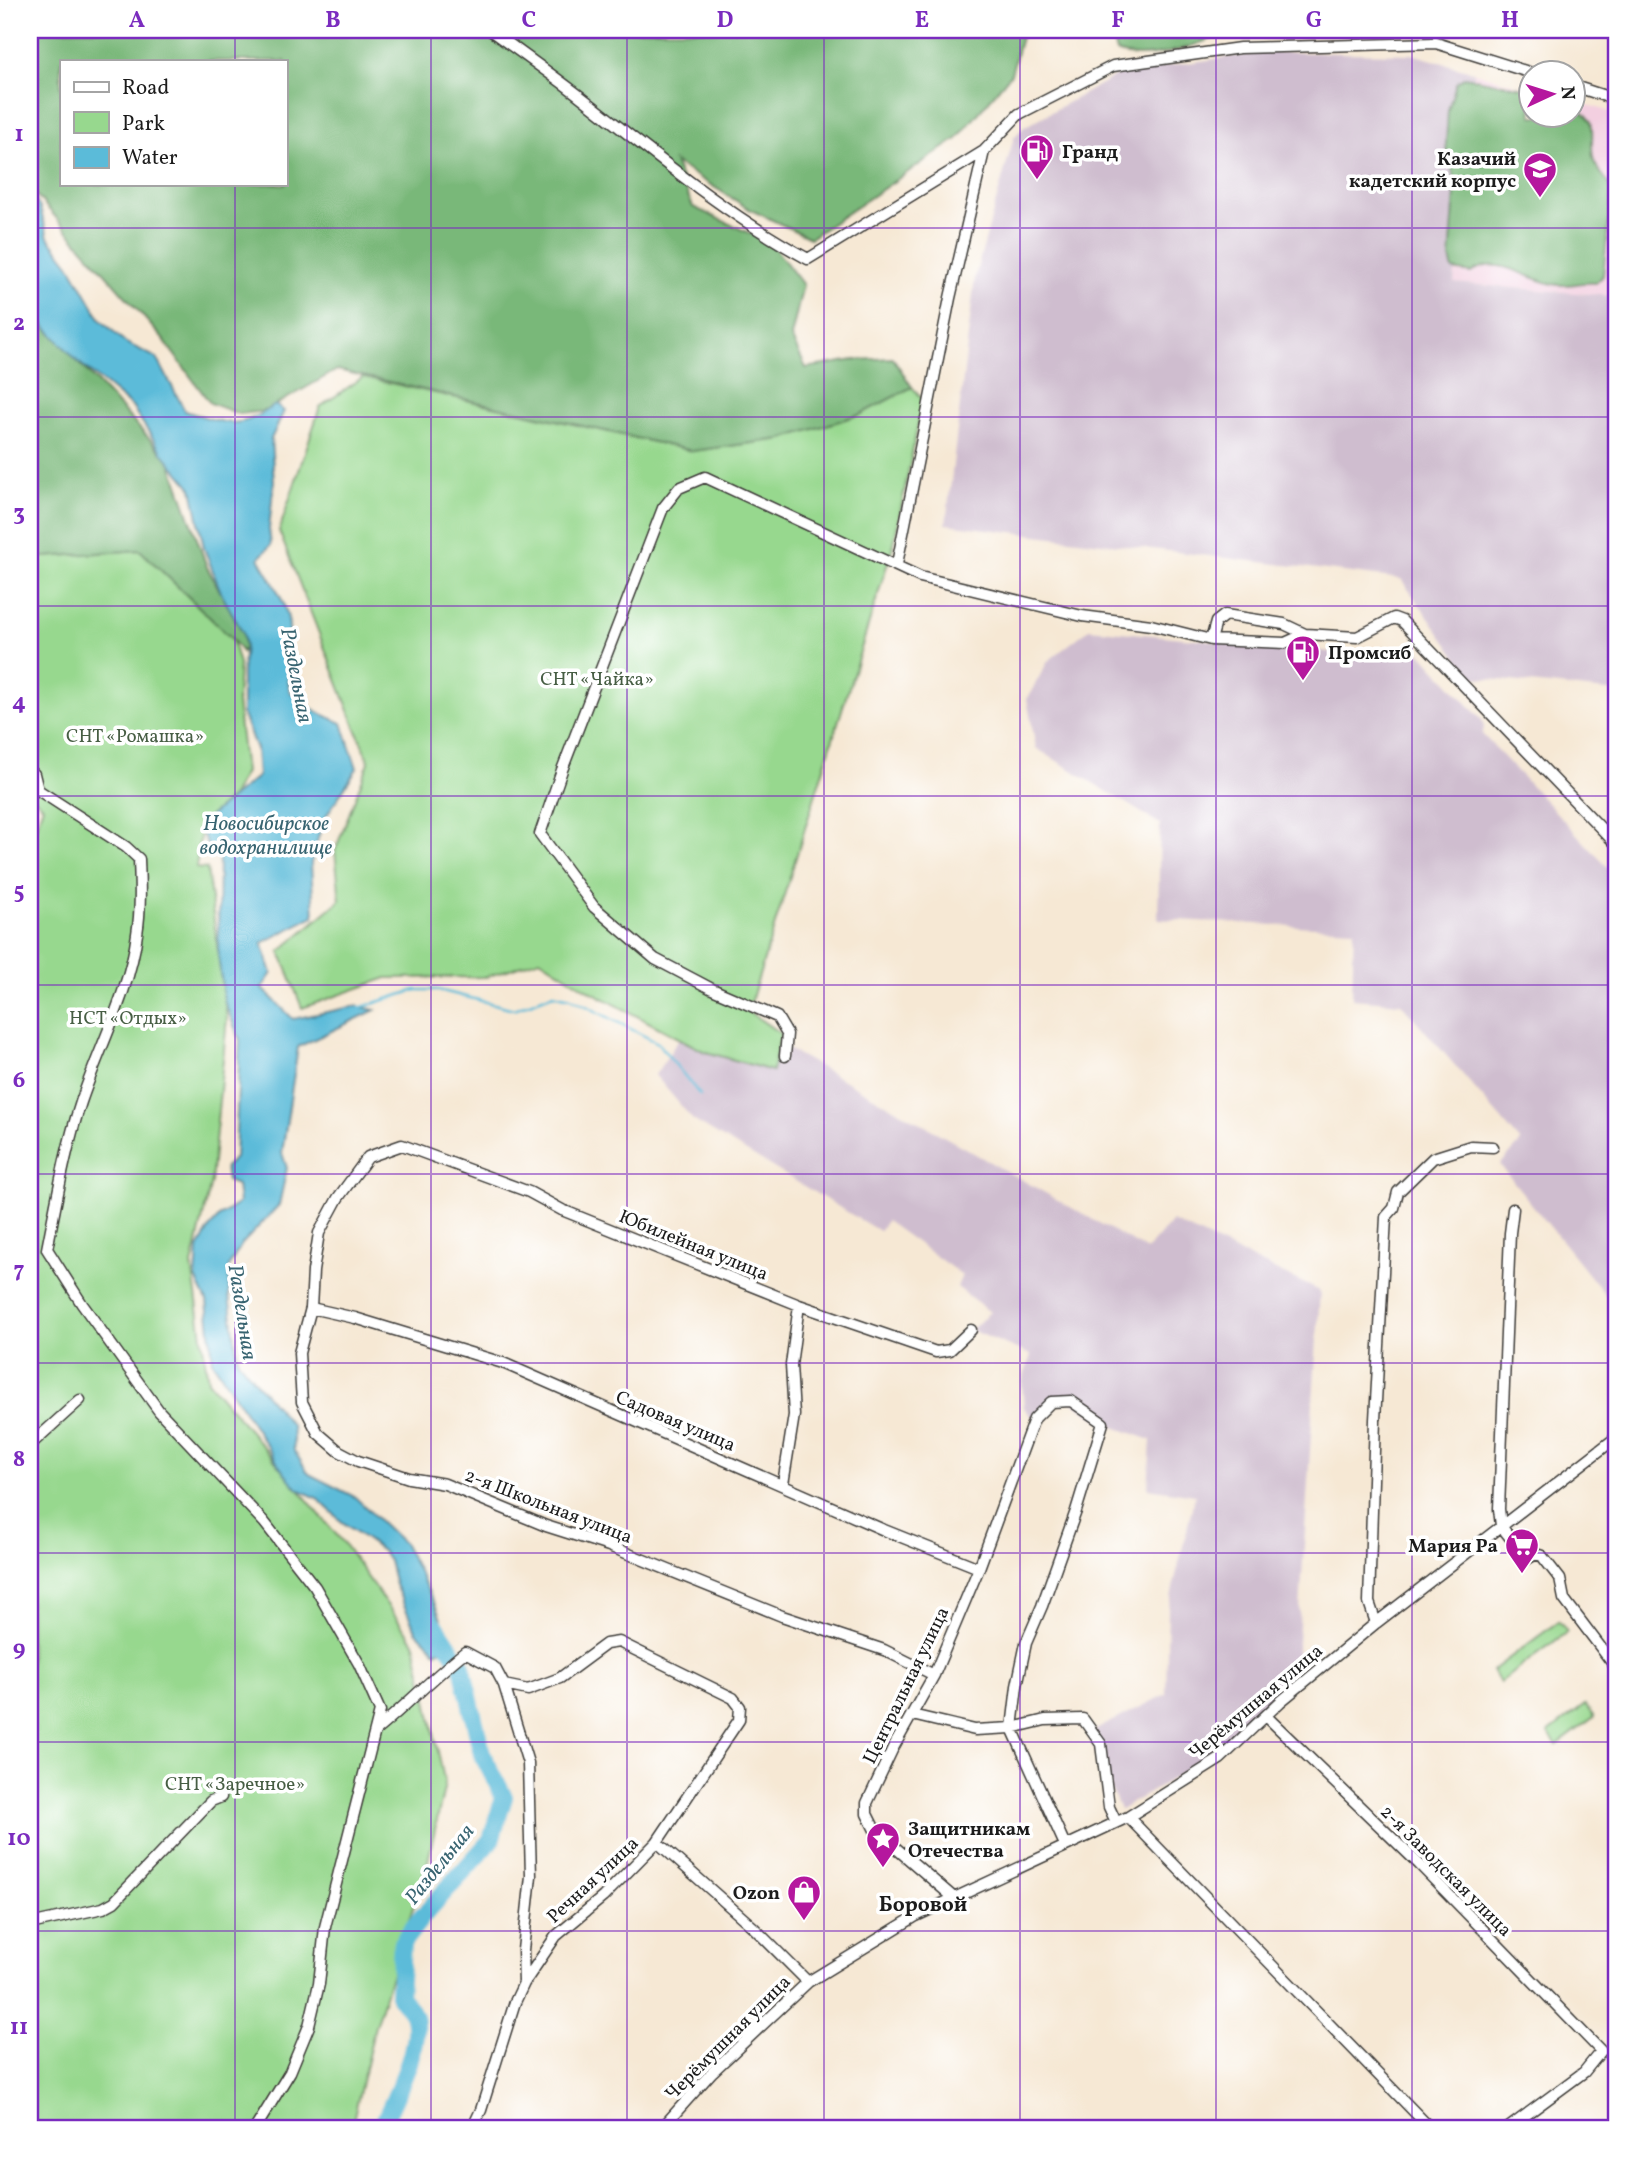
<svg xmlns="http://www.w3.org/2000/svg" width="1647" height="2159" font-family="Vollkorn,serif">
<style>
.built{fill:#f3cfe0}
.industrial{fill:#cfbdcf}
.green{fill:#97d88e;stroke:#5a7a55;stroke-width:2}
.forest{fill:#79b879;stroke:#4a6a4a;stroke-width:2;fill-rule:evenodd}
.water{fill:#5bbbd9;stroke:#3c6c7a;stroke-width:2}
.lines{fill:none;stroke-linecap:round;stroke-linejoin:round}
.stream{stroke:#5bbbd9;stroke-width:2.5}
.river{stroke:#5bbbd9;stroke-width:18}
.street-casing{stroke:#3d3b38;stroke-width:13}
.street{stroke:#fff;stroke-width:10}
.grid{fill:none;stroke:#7b2cbf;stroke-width:2;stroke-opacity:0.55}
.labels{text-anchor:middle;stroke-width:7;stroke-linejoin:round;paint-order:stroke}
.poi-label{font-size:19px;font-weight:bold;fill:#1c1c1c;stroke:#fff;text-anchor:start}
.park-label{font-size:19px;fill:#475e44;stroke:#fff}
.street-label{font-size:19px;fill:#1c1c1c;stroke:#fff}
.water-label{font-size:21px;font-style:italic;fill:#386471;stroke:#fff}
.neighbourhood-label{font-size:21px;font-weight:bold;fill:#1c1c1c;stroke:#fff}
.neatline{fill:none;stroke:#7b2cbf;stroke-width:2.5}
.grid-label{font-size:23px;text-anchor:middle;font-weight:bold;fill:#7b2cbf}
</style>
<rect width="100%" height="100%" fill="#fff"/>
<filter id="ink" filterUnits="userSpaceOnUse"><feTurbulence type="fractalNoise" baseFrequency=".0143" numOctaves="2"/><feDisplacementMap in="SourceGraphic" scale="14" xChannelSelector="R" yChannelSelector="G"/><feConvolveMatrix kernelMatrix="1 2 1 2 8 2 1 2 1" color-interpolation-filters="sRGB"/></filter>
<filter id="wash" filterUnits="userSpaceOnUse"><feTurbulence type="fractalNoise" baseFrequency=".00686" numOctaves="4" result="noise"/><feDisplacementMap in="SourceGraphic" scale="28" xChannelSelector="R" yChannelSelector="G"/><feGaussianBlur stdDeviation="1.57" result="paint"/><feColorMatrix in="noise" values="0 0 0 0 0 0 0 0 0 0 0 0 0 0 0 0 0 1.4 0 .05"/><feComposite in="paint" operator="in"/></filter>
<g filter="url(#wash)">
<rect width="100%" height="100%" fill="#f6e8d4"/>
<path class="built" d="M1474,72L1531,89L1532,116H1574V101L1617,114V333L1608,332L1613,296L1454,283Z"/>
<path class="industrial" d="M1265,52L1412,54L1474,72L1454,283L1613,296L1609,332L1617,333V692L1471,677L1401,579L946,524L975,277L1014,137L1024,127L1123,72Z
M1089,629L1363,655L1414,645L1482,720L1484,728L1482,734L1617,877V1309L1500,1165L1521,1142L1401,1003L1352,999L1354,929L1158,919L1160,824L1036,748L1027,699L1048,661Z
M679,1039L703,1051L771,1071L779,1044L1147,1250L1172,1221L1320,1291L1296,1673L1226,1746L1120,1810L1088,1734L1166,1694L1168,1610L1195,1495L1148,1488L1151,1440L1103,1423L1071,1401L1051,1402L1034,1419L1024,1408L1022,1383L1031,1355L971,1330L990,1312L957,1287L962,1275L886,1221L879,1231L693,1120L655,1075Z"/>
<path class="green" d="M363,377L693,451L782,439L861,414L912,387L923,399L894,543L748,1011L781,1034L772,1071L703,1051L586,989L540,959L486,977L387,978L302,1008L280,951L340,900L335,851L369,762L279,531L320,407Z
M140,550L232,639L239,664L237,702L245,772L231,798L210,816L201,830L196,868L207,869L227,1019L211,1182L192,1265L208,1381L341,1540L415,1644L445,1784L428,1861L375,2026L351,2129H30V844L43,806L35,799L30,789V558Z
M1559,1621L1567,1632L1500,1682L1492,1671Z
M1585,1705L1594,1717L1557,1745L1548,1733Z"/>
<path class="forest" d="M30,30H1023L1011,74L957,139L810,238L751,210L674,162L693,207L771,243L803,285L791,337L806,368L854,360L893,358L912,387L861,414L782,439L693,451L337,370L265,411L239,414L210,403L162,338L30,188ZM61,61H285V184H61Z
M1118,30H1234C1202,43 1149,65 1116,52L1113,41Z
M1464,77L1531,89L1532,116H1574V107C1603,119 1587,138 1594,161C1598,172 1608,179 1612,190L1603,276L1596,283C1584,282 1573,285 1562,285C1532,285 1499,251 1471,273L1453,270L1450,258L1456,181L1447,155L1446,143L1448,110L1456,83Z
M30,310L170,461L207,567L243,633L245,647L242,652L232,639L140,550L30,558Z"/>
<path class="water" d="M30,191L40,208L48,237L69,264L101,320L126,343L157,358L185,411C227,423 237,432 275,405L284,411L271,439L274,481L269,529L271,545L259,558C270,579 288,603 289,627C291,650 285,670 290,692L317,712L342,723L357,768L323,821L311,863L314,916L262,943L272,973L262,988L293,1019L356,1006L375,1010L298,1047L282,1153L287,1168L279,1205L242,1244L229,1266V1296L238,1361L292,1426L294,1451L309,1474L355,1497L404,1544L434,1602L444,1626L447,1643L437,1652L416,1631L395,1585L389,1561L382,1551L341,1521L317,1498L298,1489L284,1473L213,1362L207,1301L196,1278L198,1248L210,1227L221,1215L239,1203L237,1185L227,1181L225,1167L235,1158L240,1040L224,1001L218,955L219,854L207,845L201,830L210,816L258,776L256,749L242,713V672L245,647L243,633L222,595L204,548L192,488L164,455L132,407L76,360L30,310Z"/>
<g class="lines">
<path class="stream" d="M359,1008L416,990H438L514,1009L553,994L571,998L658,1043L700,1095"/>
<path class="river" d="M381,2129C393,2100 424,2044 413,2014C410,2008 403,2002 399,1997L402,1943L421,1918L491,1840L504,1797L482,1754L462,1666L435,1625"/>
</g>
</g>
<g filter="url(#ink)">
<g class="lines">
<g class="street-casing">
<path id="street" d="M490,30C520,52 551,74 581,97C654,154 725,214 808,259L984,151L1019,114L1113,66L1240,48L1436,43L1535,74
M1574,86L1617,100
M897,564L950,298L984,151
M1211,640L1285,643L1305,634
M30,771L34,774L38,790L126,847L139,859C140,884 141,909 137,934C130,990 99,1048 81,1102C65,1150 57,1199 47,1249L82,1304L159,1411L264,1522L315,1587L359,1664L380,1711L325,1927L319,1984L309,2026L290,2072L255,2129
M785,1056L787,1034L777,1017L712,989L655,959L594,907L540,834L562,770L663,508L679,488L705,477L920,577L1082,616L1151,625L1211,640L1216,622L1225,615L1284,624L1305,634L1357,637L1394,618L1402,621L1617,845
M1513,1209L1510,1233L1499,1509L1501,1526L1527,1559L1536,1554L1542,1556L1560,1579L1564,1599L1617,1669
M311,1308L313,1271L319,1233L338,1198L368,1157L402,1145L529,1192L562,1210L799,1305L936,1352L950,1350L971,1330
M30,1445L80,1400
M783,1484L794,1415L791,1365L799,1305
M1376,1623L1369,1602L1375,1420L1386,1217L1394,1208L1398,1192L1433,1158L1471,1146L1493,1147
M934,1675L884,1650L782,1616L609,1546L546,1526L445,1484L409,1478L358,1461L339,1451L318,1433L302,1402L299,1353L311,1308L355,1318L503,1363L884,1530L979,1568
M504,1685L528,1763L531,1876L523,1950L524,1983
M912,1715L975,1730L1012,1728L1065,1845
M1266,1716L1419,1864L1601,2051L1584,2072L1507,2129
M375,1731C406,1706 433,1677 465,1652L495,1668L504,1685L528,1690L560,1678L606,1644L619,1642L733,1698L740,1707L739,1720L657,1842
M1128,1817L1431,2129
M954,1898L875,1830L867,1814V1803L893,1748L934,1675L979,1568L1034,1419L1051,1402L1071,1401L1103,1423L1076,1511L1042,1606L1026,1643L1017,1686L1012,1728L1045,1720L1083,1719L1101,1744L1109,1807L1116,1822
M30,1924L103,1908L114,1902L211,1801L221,1797
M472,2129L481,2110L515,2002L524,1983L556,1936L603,1897L657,1842L753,1927L808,1982
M661,2129L712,2072L808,1982L916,1916L1128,1817L1220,1759L1280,1702L1376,1623L1617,1437"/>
</g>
<use href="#street" class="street"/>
</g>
</g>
<path class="grid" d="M235,30V61M431,30V2129M627,30V2129M824,30V2129M1020,30V2129M1216,30V2129M1412,30V2129M235,184V2129M30,228H1617M30,417H1617M30,606H1617M30,796H1617M30,985H1617M30,1174H1617M30,1363H1617M30,1553H1617M30,1742H1617M30,1931H1617"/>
<defs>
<g id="fuel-pin" transform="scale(1.75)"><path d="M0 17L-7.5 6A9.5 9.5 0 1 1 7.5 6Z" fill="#b5179e" stroke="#fff"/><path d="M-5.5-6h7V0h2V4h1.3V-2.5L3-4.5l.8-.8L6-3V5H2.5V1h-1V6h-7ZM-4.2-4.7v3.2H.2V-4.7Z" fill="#fff"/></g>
<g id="university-pin" transform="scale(1.75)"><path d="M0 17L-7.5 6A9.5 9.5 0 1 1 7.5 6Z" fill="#b5179e" stroke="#fff"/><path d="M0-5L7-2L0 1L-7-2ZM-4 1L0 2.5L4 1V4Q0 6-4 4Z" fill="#fff"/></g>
<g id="supermarket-pin" transform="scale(1.75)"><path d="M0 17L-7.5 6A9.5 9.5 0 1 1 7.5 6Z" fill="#b5179e" stroke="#fff"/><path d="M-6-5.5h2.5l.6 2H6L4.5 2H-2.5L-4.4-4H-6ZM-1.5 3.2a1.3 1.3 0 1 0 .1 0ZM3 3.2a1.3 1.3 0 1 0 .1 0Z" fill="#fff"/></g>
<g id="sight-pin" transform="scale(1.75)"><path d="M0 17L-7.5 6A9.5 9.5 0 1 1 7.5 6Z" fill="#b5179e" stroke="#fff"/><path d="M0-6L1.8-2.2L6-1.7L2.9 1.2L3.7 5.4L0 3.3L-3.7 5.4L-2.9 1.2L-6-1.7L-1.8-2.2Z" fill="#fff"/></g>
<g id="shop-pin" transform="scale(1.75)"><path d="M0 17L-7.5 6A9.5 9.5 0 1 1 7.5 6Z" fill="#b5179e" stroke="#fff"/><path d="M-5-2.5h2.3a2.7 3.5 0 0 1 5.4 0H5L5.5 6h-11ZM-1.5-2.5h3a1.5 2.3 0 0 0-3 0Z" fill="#fff"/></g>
</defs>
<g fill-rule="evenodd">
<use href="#fuel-pin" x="1037" y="151"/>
<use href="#university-pin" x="1540" y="169"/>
<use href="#fuel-pin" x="1303" y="652"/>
<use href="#supermarket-pin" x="1522" y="1545"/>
<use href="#sight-pin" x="883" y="1839"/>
<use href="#shop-pin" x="804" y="1892"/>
</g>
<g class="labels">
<g class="poi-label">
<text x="1062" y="158">Гранд</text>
<text x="1516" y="165" text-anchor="end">Казачий<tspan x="1516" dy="22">кадетский корпус</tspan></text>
<text x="1328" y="659">Промсиб</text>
<text x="1498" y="1552" text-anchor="end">Мария Ра</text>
<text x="908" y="1835">Защитникам<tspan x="908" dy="22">Отечества</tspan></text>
<text x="780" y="1899" text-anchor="end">Ozon</text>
</g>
<g class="park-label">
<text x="597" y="685">СНТ «Чайка»</text>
<text x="135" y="742">СНТ «Ромашка»</text>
<text x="128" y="1024">НСТ «Отдых»</text>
<text x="235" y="1790">СНТ «Заречное»</text>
</g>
<g class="street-label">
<text transform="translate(694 1244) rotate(22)" y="7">Юбилейная улица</text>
<text transform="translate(676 1420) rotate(23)" y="7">Садовая улица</text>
<text transform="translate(549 1505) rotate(21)" y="7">2-я Школьная улица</text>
<text transform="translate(905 1685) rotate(-64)" y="7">Центральная улица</text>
<text transform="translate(1255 1701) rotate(-40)" y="7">Черёмушная улица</text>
<text transform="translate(1447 1870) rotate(45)" y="7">2-я Заводская улица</text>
<text transform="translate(592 1879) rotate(-43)" y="7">Речная улица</text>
<text transform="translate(727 2037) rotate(-45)" y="7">Черёмушная улица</text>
</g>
<g class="water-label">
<text transform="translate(297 675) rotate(79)" y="7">Раздельная</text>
<text x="266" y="830">Новосибирское<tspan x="266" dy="24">водохранилище</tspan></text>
<text transform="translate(243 1312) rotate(81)" y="7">Раздельная</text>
<text transform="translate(439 1864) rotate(-51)" y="7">Раздельная</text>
</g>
<g class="neighbourhood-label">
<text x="923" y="1911">Боровой</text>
</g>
</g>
<rect width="1647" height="2159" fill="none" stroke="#fff" stroke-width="77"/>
<rect x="60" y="60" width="228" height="126" fill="#ffffff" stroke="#a4a4a4" stroke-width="2"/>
<rect x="74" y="82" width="35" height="10" fill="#ffffff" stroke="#a4a4a4" stroke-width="2"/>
<text x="122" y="94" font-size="21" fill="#1c1c1c">Road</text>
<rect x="74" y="112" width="35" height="21" fill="#97d88e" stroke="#a4a4a4" stroke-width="2"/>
<text x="122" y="130" font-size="21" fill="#1c1c1c">Park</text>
<rect x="74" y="147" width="35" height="21" fill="#5bbbd9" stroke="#a4a4a4" stroke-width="2"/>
<text x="122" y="164" font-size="21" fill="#1c1c1c">Water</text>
<g transform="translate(1552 94) rotate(86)"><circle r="33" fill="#ffffff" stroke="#a4a4a4" stroke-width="2"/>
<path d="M0-5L12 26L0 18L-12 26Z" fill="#b5179e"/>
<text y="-10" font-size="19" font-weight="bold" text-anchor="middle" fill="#1c1c1c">N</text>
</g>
<rect x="38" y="38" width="1570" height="2082" class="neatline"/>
<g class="grid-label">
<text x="137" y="27">A</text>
<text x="333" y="27">B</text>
<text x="529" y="27">C</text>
<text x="725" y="27">D</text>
<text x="922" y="27">E</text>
<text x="1118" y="27">F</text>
<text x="1314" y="27">G</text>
<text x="1510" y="27">H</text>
<text x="19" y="141">1</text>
<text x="19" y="330">2</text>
<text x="19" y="520">3</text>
<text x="19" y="709">4</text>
<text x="19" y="898">5</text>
<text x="19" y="1087">6</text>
<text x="19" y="1277">7</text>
<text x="19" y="1466">8</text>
<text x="19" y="1655">9</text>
<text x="19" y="1845">10</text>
<text x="19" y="2034">11</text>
</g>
</svg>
